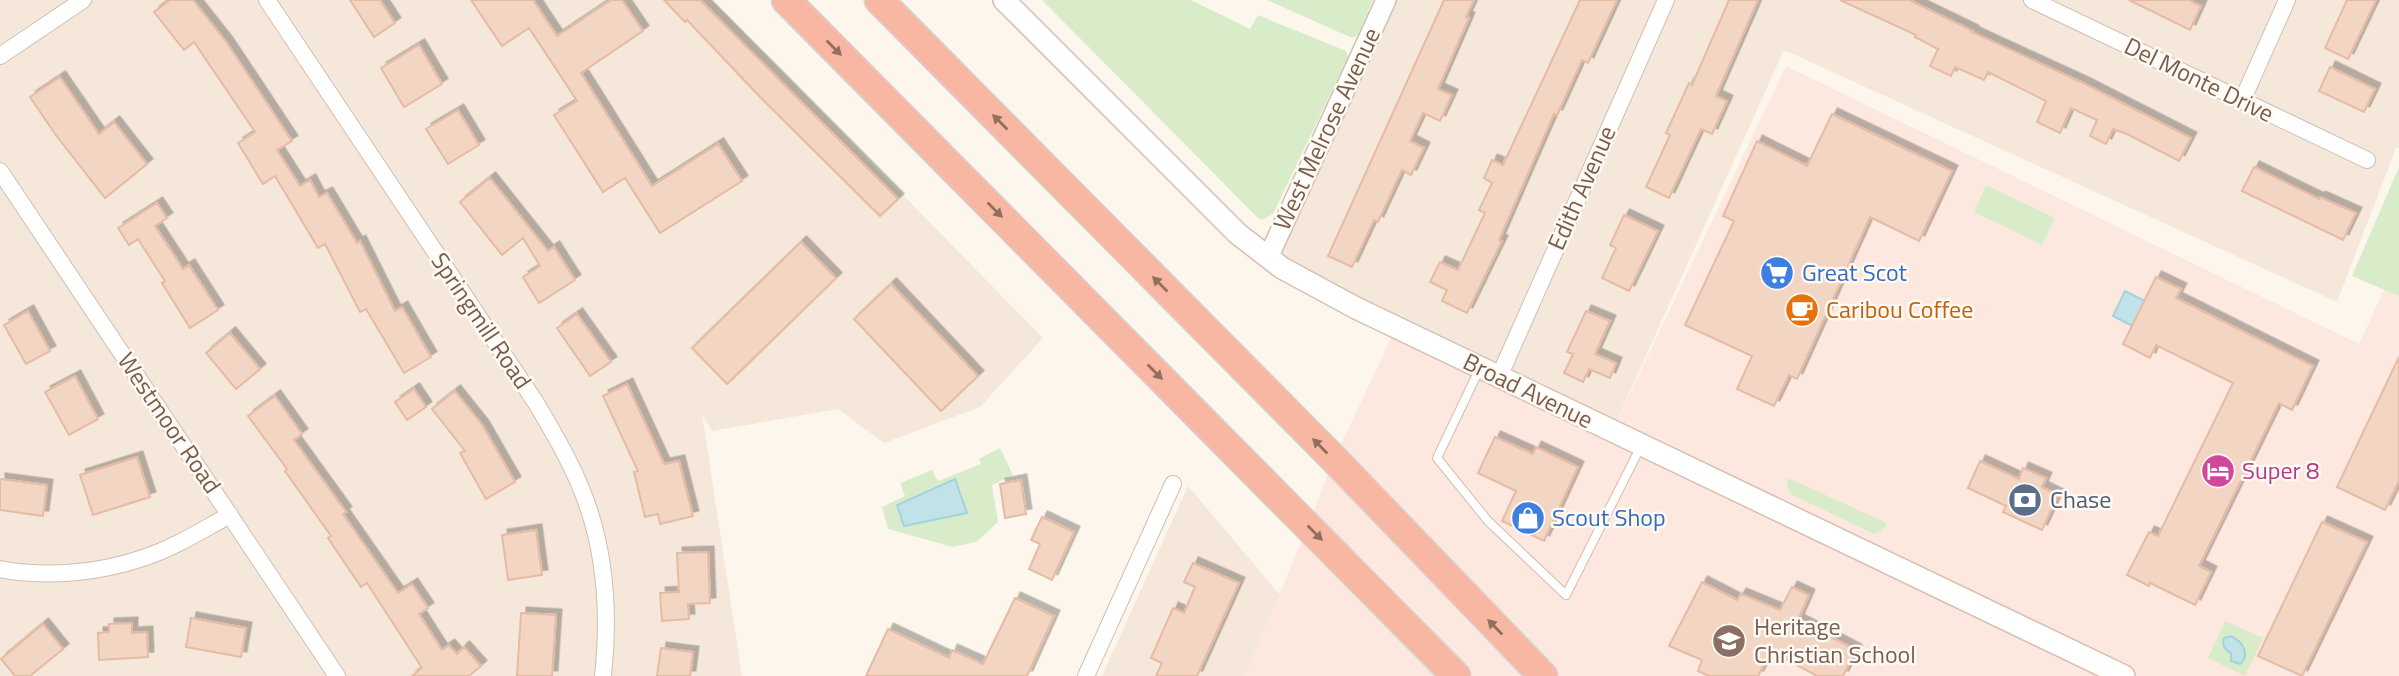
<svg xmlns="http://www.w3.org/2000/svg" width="2399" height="676" font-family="'Titillium Web',sans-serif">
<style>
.residential{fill:#f5e8da}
.commercial{fill:#fde8e0}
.green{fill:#d8ecc9}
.water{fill:#bfe3e8;stroke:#a5d3da;stroke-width:2}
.building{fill:#f3d5c3;stroke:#e6bba3;stroke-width:2;filter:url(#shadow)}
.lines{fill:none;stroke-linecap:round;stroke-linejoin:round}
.service-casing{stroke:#d1beb0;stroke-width:10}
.minor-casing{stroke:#d1beb0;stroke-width:18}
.tertiary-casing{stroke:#d1beb0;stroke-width:22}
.secondary-casing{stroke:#d6c0b0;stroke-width:24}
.motorway-casing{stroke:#dad1cd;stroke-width:31}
.service{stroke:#fff;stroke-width:8}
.minor{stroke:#fff;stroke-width:16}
.tertiary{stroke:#fff;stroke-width:19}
.secondary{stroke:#fff;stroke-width:21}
.motorway{stroke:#f7b7a3;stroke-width:28}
.oneway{fill:#936e5e}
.labels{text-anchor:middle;stroke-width:5;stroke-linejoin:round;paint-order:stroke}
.street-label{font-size:24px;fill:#7a5c4d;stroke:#fffaf3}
.shop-label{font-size:24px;fill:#366cbe;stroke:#fffaf3;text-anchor:start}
.food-label{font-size:24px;fill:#c56008;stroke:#fffaf3;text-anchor:start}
.hotel-label{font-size:24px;fill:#b23c85;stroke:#fffaf3;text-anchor:start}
.service-label{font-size:24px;fill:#4e5e75;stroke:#fffaf3;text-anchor:start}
.education-label{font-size:24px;fill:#785e54;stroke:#fffaf3;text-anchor:start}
</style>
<defs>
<filter id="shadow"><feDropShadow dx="5.5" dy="-5.5" stdDeviation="0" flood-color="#0004"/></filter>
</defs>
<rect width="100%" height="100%" fill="#fdf6ec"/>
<path class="residential" d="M0,0H712L1043,338L980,407L884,443L838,409L712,431L702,414L742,676H0Z
M1386,0H2399V148H2396L2337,302L1784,50L1612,431L1268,258Z
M1188,486L1280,595L1245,676H1102Z"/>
<path class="commercial" d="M1786,66L2359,344L2399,257V676H1245L1308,526L1334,459L1396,328L1612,431Z"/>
<path class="green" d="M1042,0H1191L1250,29L1258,15L1346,51L1348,57L1273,214L1261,220L1257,217Z
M1267,0H1373L1358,35L1352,38Z
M2399,167V296L2352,276Z
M1986,185L2055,218L2042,245L1974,212Z
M1000,448L1013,475L992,485L998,522L976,542L953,547L888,529L882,507L905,496L900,483L932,470L938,481L981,464L979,459Z
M1788,478L1887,523L1882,531L1874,534L1790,494L1787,485Z
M2225,621L2263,638L2245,676L2208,658Z"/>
<path class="water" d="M2125,291L2145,301L2132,326L2113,316Z
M955,479L967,513L904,526L897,505Z
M2231,636C2242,641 2251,654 2240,664L2231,661V653C2224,649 2222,646 2224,638Z"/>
<path class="building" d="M170,0H193L227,43L292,141L277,150L300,186L310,180L319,197L327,193L357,243L360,241L395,311L402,307L431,357L404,373L366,309L360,312L325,244L318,248L275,176L263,184L238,143L255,132L194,42L184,50L154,12Z
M350,0H380L395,23L374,37Z
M471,0H533L557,36L611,0H622L643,31L581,73L652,186L718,144L742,181L660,233L625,178L603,192L554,115L577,101L529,28L502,46Z
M664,0H700L898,199L880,216L760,97L687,20L685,22Z
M1444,0H1474L1466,17L1469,18L1438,89L1452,95L1440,121L1423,113L1410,141L1424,148L1411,175L1402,170L1378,222L1374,220L1352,267L1328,256Z
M1580,0H1617L1588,63L1582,60L1557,115L1554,114L1499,240L1502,241L1467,313L1442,301L1447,290L1430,282L1440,262L1458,270L1485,213L1479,210L1492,183L1484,178L1492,160L1503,165Z
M1729,0H1758L1716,96L1727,101L1712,134L1701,129L1669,198L1646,187L1670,135L1666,133L1689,83L1692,85Z
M1840,0H1909L1973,31L1972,32L2083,83L2191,138L2179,161L2127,134L2113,129L2106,144L2090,136L2097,120L2071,108L2060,133L2037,122L2046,101L1988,72L1984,80L1955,67L1951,76L1930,66L1938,49L1915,37L1916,35Z
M2129,0H2189L2201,6L2190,30Z
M2347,0H2376L2348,59L2325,48Z
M419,45L442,84L404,107L381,68Z
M2330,67L2375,89L2364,112L2319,91Z
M60,77L99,134L114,122L147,164L105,198L55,134L30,97Z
M458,110L479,145L448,164L426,129Z
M1832,114L1952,171L1919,241L1870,217L1797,379L1789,375L1774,406L1737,389L1752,356L1685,325L1734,221L1723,216L1757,141L1807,166Z
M2254,167L2319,199L2320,197L2356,213L2343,240L2242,191Z
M490,178L548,251L554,247L575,280L539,303L523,277L540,266L523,238L502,255L460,202Z
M157,203L167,218L155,226L183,269L189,265L218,310L190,328L162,283L165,281L138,239L129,245L118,228Z
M1624,215L1658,231L1629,291L1602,278L1616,248L1610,245Z
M801,242L836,278L727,384L692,348Z
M2156,277L2181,289L2176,298L2313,366L2292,410L2279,403L2199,566L2211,572L2195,605L2150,583L2149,586L2127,575L2149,532L2158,536L2233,383L2156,345L2150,358L2123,344Z
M891,284L978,376L941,411L854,319Z
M28,311L50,351L26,364L4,325Z
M1586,311L1610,321L1595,354L1616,363L1610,378L1589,369L1583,382L1564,373L1573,354L1567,352Z
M577,314L611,362L590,376L557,328Z
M230,333L260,369L236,389L206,353Z
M2399,357V481L2385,510L2337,487Z
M75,376L98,419L69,435L45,392Z
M627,384L664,464L679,461L693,516L660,524L658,514L645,517L634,472L638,471L603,396Z
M414,389L426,407L407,420L395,402Z
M455,391L483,426L515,482L486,499L460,453L465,451L432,409Z
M275,396L302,434L294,440L346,512L343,514L398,593L412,584L428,608L419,614L442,650L449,645L457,654L464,647L481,666L469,676H412L422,668L367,583L361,587L328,538L331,536L285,471L287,469L248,416Z
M1495,437L1533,454L1536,447L1578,467L1544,541L1502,521L1516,491L1478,473Z
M137,457L150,497L93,515L80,475Z
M1980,461L2019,479L2023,468L2046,478L2042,487L2058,495L2042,530L2003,512L2006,506L1968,488Z
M0,479L47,485L43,516L0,510Z
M1021,480L1026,514L1005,518L1000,484Z
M1042,517L1074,532L1052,580L1029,569L1040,544L1031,540Z
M2322,522L2367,542L2302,676L2258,656Z
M536,530L542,575L508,580L502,535Z
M708,552L710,603L688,604L689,619L662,621L660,593L679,592L677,553Z
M1193,563L1239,583L1197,676H1156L1162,663L1151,658L1173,608L1184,613L1195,587L1184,582Z
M1702,582L1737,600L1741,594L1780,610L1792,587L1809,595L1798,620L1856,650L1843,676H1817L1771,651L1758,676H1709L1698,671L1702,660L1669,646Z
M1015,598L1054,616L1027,676H866L888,629L949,658L952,650L983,664Z
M521,613L556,615L552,676H517Z
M191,618L246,628L241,657L186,647Z
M132,623V633L147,632L148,657L99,660L98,633L109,632V624Z
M43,624L63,649L30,676H15L1,659Z
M661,648L693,652L690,676H657Z"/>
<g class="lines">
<g class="service-casing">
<path id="service" d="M1480,368L1437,458L1488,521L1566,595L1641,446"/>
</g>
<g class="minor-casing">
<path id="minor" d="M267,0L536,403C555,435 575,469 587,504C606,558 609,620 603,676
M2032,0L2367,160
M0,56L83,0
M2242,101L2287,0
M0,171L337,676
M1499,377L1666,0
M0,569C47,578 99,573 143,558C174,548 202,530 230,515
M1086,676L1173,484"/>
</g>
<g class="tertiary-casing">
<path id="tertiary" d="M1268,258L1386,0"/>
</g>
<g class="secondary-casing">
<path id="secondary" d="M1004,0L1238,234L1282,268L1356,308L2124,676"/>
</g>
<g class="motorway-casing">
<path id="motorway" d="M786,0L1456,676
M879,0L1334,459L1543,676"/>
</g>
<use href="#service" class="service"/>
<use href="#minor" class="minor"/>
<use href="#tertiary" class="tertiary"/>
<use href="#secondary" class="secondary"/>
<use href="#motorway" class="motorway"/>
</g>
<defs><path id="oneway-solid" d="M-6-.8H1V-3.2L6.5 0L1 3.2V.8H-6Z" transform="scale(1.75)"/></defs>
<g class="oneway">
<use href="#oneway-solid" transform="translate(834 48) rotate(45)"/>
<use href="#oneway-solid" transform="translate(1000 122) rotate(-135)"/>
<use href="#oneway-solid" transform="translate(995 210) rotate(45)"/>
<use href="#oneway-solid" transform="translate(1160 284) rotate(-135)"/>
<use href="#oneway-solid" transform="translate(1155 372) rotate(45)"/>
<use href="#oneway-solid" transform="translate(1320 446) rotate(-135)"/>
<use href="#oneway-solid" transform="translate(1315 533) rotate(45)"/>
<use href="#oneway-solid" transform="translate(1495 627) rotate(-134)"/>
</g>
<defs>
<g id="supermarket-disc" transform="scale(1.75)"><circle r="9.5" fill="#3f7fe0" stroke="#fffaf3"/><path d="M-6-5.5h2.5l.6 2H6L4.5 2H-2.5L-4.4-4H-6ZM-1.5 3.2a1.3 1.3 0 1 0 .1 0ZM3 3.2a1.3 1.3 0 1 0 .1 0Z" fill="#fff"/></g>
<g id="cafe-disc" transform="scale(1.75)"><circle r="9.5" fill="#e8710a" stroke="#fffaf3"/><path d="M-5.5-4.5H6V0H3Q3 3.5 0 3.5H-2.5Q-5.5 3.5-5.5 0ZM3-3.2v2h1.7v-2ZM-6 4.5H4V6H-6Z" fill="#fff"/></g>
<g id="hotel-disc" transform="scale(1.75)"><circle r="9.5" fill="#d1479c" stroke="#fffaf3"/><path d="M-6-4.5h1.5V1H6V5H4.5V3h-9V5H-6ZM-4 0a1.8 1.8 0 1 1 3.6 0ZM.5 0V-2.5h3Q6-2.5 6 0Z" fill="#fff"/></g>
<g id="bank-disc" transform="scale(1.75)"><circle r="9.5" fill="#5c6f8a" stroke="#fffaf3"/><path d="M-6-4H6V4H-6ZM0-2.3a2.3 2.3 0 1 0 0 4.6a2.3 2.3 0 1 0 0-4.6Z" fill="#fff"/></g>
<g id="shop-disc" transform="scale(1.75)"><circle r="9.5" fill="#3f7fe0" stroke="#fffaf3"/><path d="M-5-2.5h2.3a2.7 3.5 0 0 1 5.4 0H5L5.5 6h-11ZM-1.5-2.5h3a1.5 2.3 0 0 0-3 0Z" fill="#fff"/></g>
<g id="school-disc" transform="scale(1.75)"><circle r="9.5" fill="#8d6e63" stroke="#fffaf3"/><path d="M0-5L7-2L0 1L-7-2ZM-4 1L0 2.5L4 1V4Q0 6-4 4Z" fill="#fff"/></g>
</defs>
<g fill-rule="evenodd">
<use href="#supermarket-disc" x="1777" y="273"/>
<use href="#cafe-disc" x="1802" y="310"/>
<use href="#hotel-disc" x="2218" y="471"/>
<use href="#bank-disc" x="2025" y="500"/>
<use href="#shop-disc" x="1528" y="518"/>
<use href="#school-disc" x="1729" y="641"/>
</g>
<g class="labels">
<g class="street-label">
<text transform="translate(2199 80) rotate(26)" y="8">Del Monte Drive</text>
<text transform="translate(1327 129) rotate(-65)" y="8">West Melrose Avenue</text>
<text transform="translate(1582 188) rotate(-66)" y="8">Edith Avenue</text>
<text transform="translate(481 321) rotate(56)" y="8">Springmill Road</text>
<text transform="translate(1528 391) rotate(26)" y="8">Broad Avenue</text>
<text transform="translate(169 423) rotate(56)" y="8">Westmoor Road</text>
</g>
<g class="shop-label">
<text x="1802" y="281">Great Scot</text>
<text x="1552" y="526">Scout Shop</text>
</g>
<g class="food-label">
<text x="1826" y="318">Caribou Coffee</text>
</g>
<g class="hotel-label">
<text x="2242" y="479">Super 8</text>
</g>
<g class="service-label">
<text x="2050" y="508">Chase</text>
</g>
<g class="education-label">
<text x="1754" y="635">Heritage<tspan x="1754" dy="28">Christian School</tspan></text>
</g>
</g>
</svg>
